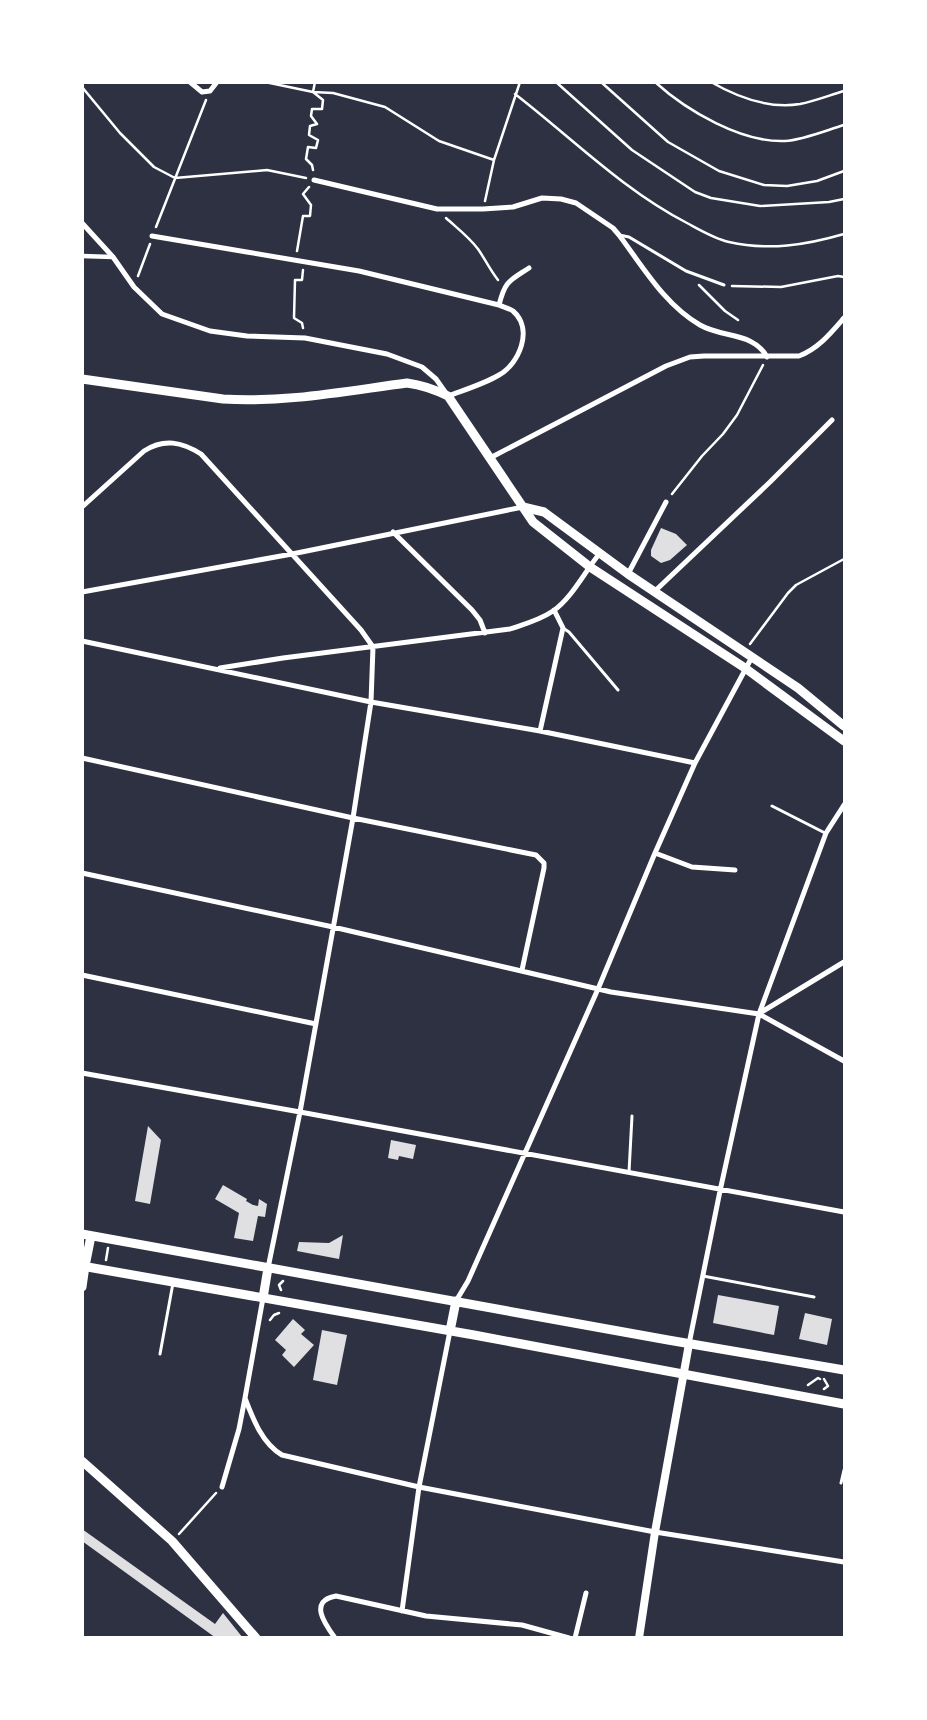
<svg xmlns="http://www.w3.org/2000/svg" width="927" height="1720" font-family="'Varela Round',sans-serif">
<style>
.building{fill:#e0e0e3}
.lines{fill:none;stroke-linecap:round;stroke-linejoin:round}
.path{stroke:#fff;stroke-width:2.5}
.service{stroke:#fff;stroke-width:3}
.pedestrian{stroke:#fff;stroke-width:4.5}
.minor{stroke:#fff;stroke-width:5}
.tertiary{stroke:#fff;stroke-width:8}
.secondary{stroke:#fff;stroke-width:9}
.primary{stroke:#fff;stroke-width:9}
</style>
<rect width="100%" height="100%" fill="#2d3142"/>
<path class="building" d="M661,528L676,534L687,545L670,560L661,563L651,556V550Z
M148,1126L161,1140L150,1204L135,1201Z
M391,1140L416,1145L413,1159L399,1156L398,1160L388,1158Z
M223,1185L247,1199L246,1201L253,1205L258,1206L259,1199L267,1204L265,1217L258,1216L253,1241L234,1238L239,1213L215,1199Z
M343,1235L339,1259L297,1251L299,1242L329,1243Z
M718,1295L779,1306L774,1335L713,1323Z
M805,1313L832,1319L827,1345L799,1339Z
M293,1319L305,1330L301,1334L314,1345L294,1367L282,1355L286,1350L275,1340Z
M322,1330L347,1335L337,1385L313,1380Z
M82,1529L215,1624L223,1613L243,1638H216L82,1541Z"/>
<g class="lines">
<path class="path" d="M265,82L313,92L333,93L385,107L439,141L494,160
M556,82L632,150L695,192L711,198L760,206L829,202L844,199
M601,82L668,142L719,171L764,185L787,186L817,181L844,171
M655,82C687,111 742,143 785,141C803,140 827,130 844,125
M711,82C737,97 769,109 800,104C815,101 830,95 844,91
M82,87L120,133L154,167L175,178L267,170L306,178
M515,94C572,138 623,190 687,223C700,230 715,239 729,242C769,251 806,245 844,234
M313,170L312,165L306,159L308,147L316,148L318,140L309,135L310,126L317,124L311,116L312,109H322L323,100L313,92L315,82
M485,201L494,160L520,82
M446,218C457,228 469,237 478,249C485,259 490,270 498,280
M156,227L206,100
M297,251L303,216H310L311,205L303,194L309,187
M138,276L150,244
M699,285L725,311L738,320
M732,286L781,287L838,276L844,277
M303,328L302,323L294,318L295,280H302L303,270
M672,494L702,456L723,434L737,415L763,365
M750,644L788,593L796,585L844,559
M106,1260L108,1248
M281,1290L279,1285L283,1281
M270,1320L274,1315L279,1313
M808,1385L818,1378L820,1379
M824,1389L828,1386L824,1379
M179,1534L216,1493"/>
<path class="service" d="M619,235L629,237L686,271L724,285
M563,628L569,632L618,690
M772,806L825,833
M629,1172L632,1116
M703,1276L814,1297
M160,1354L173,1283
M841,1483L844,1470"/>
<path class="pedestrian" d="M82,256L113,257"/>
<path class="minor" d="M190,82L202,92L210,91L217,82
M314,180L437,209H483L513,207L542,198L561,199L576,203L613,228L619,235C643,267 665,305 700,325C722,338 754,332 767,357
M82,223L113,257L134,287L162,314L210,331L247,336L305,338L387,354L422,367L436,379L448,396C464,390 484,384 499,375C519,364 534,329 513,311C509,308 503,307 499,305L359,271L152,236
M499,305C505,281 509,281 529,268
M490,458L666,366L690,357L704,356H799C818,349 831,333 844,318
M82,507L144,451C164,438 182,442 201,454L361,630L373,647
M393,532L472,610L480,620L485,633
M628,574L666,502
M655,591L770,482L832,420
M82,592L292,554L523,507
M82,641L371,702L540,731L695,763
M220,668L283,658L510,629C525,624 540,620 553,611C572,598 585,571 600,553
M540,731L563,628L554,610
M82,758L353,818L536,855L544,863V868L522,970
M655,853L692,867L735,870
M82,873L333,927L611,992L759,1014L844,1061
M82,975L316,1024
M760,1013L844,962
M82,1073L300,1112L844,1212
M268,1268L300,1112L353,818L371,702L373,647
M456,1301L468,1281L598,989L655,853L695,763L752,657
M689,1344L720,1191L759,1014L826,833L844,805
M245,1398C253,1419 262,1443 282,1455L419,1487L655,1532L844,1562
M222,1487L239,1429L245,1398L263,1298
M402,1611L419,1487L450,1331
M335,1638C325,1624 308,1601 336,1596L426,1616L522,1625L569,1638
M575,1638L586,1593"/>
<path class="tertiary" d="M639,1638L655,1532L689,1344"/>
<path class="secondary" d="M82,1287L85,1266
M82,1461L172,1541L256,1638"/>
<path class="primary" d="M82,379L223,399C285,403 346,391 407,383C422,385 434,389 448,396L533,522L590,567L745,668L844,741
M523,507L544,512L628,574L798,688L844,726
M82,1234L668,1340L844,1370
M82,1266L474,1335L844,1404
M85,1266L91,1236
M263,1298L268,1268
M450,1331L456,1301"/>
</g>
<rect width="927" height="1720" fill="none" stroke="#ffffff" stroke-width="168"/>
</svg>
